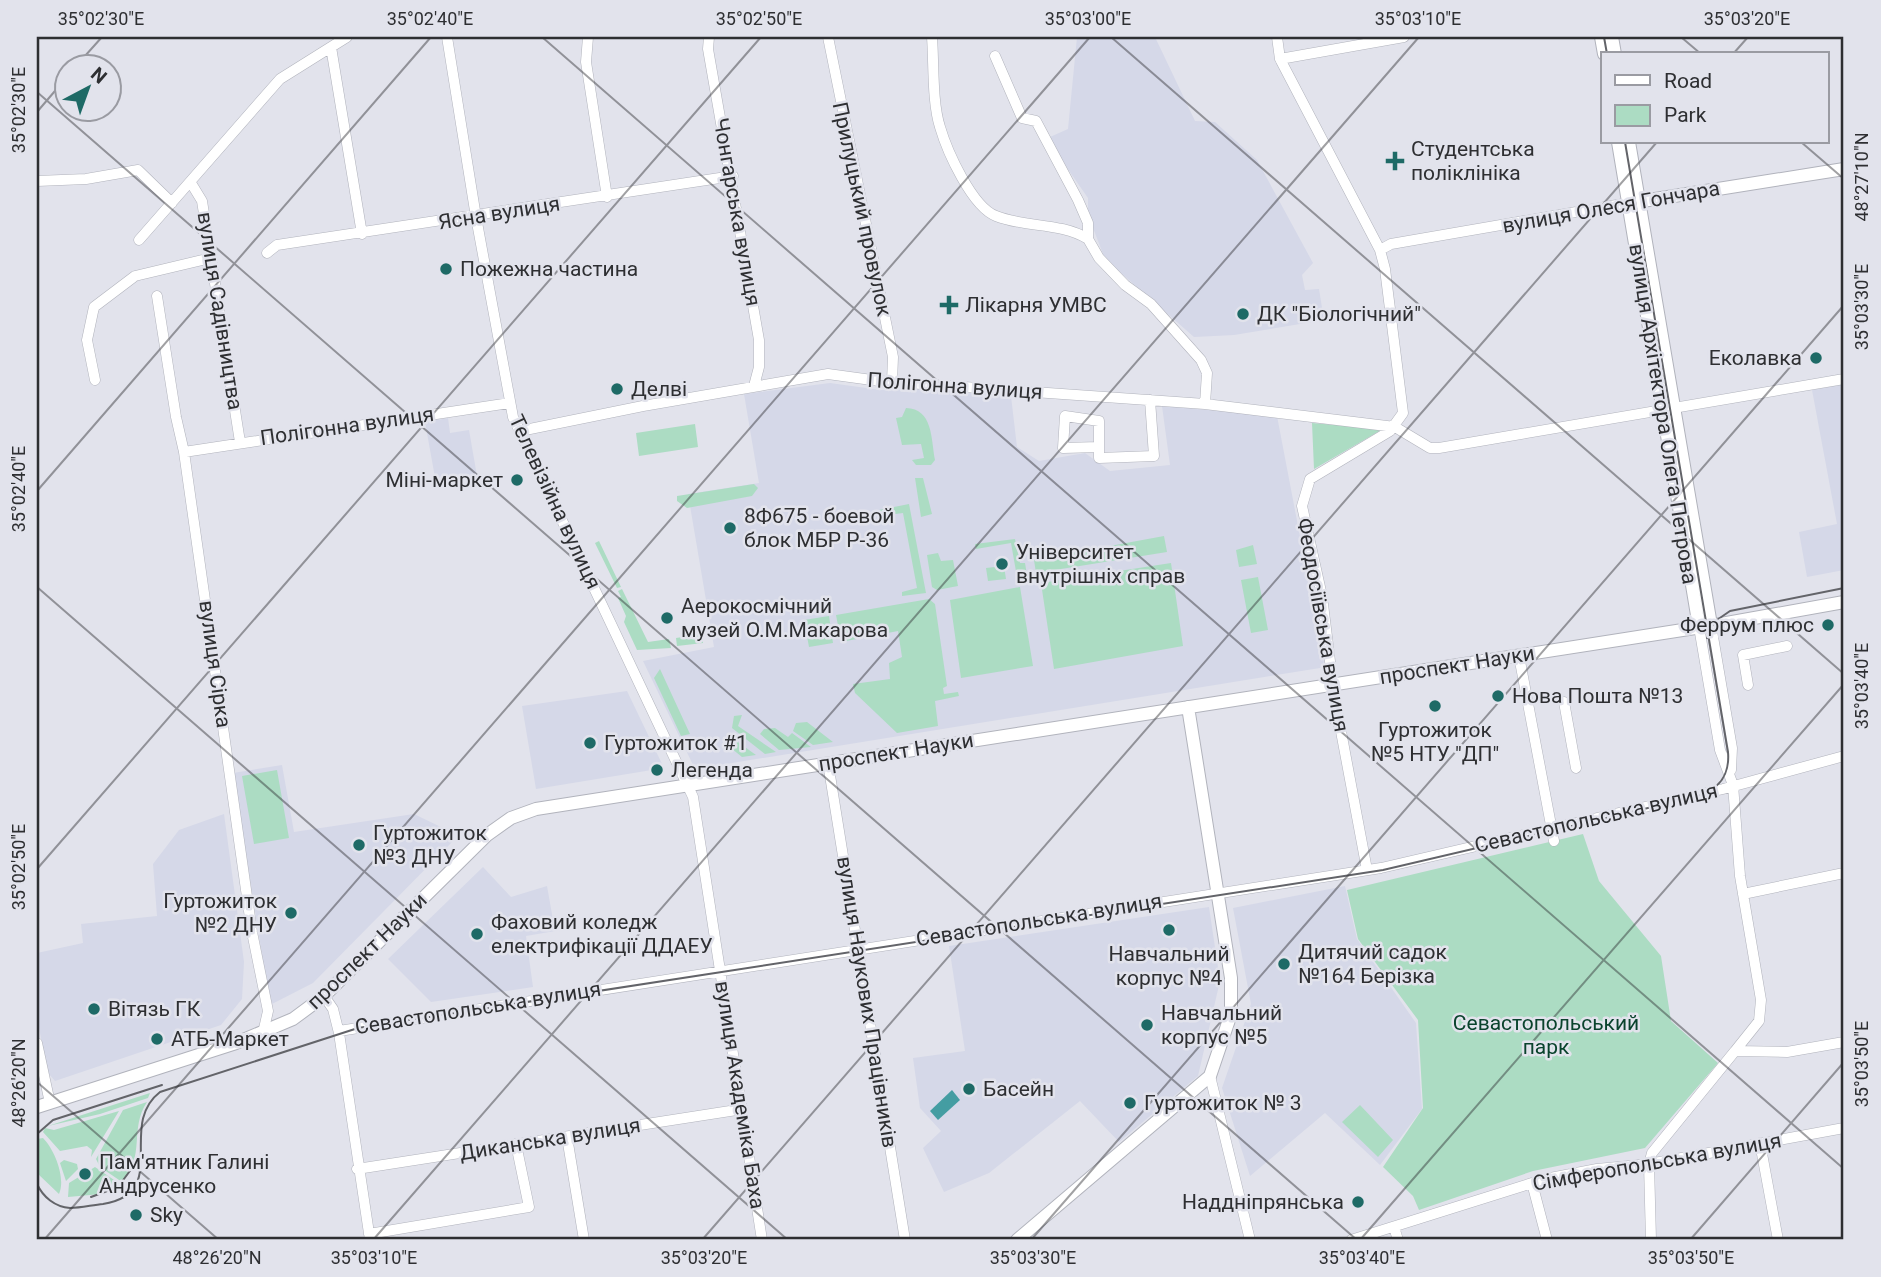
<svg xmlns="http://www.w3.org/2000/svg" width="1881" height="1277" font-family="Roboto,sans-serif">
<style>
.built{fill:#d5d8e8}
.green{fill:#acdcc3}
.water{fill:#449da2}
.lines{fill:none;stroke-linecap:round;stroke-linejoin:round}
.minor-casing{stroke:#b1b3bc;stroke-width:11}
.major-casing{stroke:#b1b3bc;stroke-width:14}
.minor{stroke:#fff;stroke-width:10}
.major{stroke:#fff;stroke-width:12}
.tram{stroke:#636469;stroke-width:2}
.ticks{fill:none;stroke:#2e2f32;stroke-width:2;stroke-opacity:0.45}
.poi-dot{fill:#1e6a66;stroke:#e2e3ec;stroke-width:2.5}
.labels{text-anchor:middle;stroke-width:5;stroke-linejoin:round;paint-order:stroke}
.poi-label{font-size:21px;fill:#2e2f32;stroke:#e2e3ec;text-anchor:start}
.street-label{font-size:21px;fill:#2e2f32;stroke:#e2e3ec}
.park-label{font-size:21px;fill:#0a432d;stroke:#e2e3ec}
.neatline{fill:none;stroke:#2e2f32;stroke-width:2.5}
.ticks-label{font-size:18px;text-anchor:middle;fill:#2e2f32}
</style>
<rect width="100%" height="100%" fill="#e2e3ec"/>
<path class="built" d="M1077,37H1155L1195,121L1215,122L1257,160L1313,263L1302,275L1305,290L1319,289L1324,320L1234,335L1194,337L1105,259L1088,215V198L1058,155L1050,137L1068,129Z
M830,383L881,390L907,388L1011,396L1017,447L1039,461L1085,453L1110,471L1170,465L1162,406L1277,416L1324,662L1320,668L695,769L643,661L714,647L688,494L759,483L744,394Z
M1844,384V570L1807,577L1799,532L1837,524L1812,390Z
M448,418L450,433L469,430L477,476L436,483L425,422Z
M627,691L664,768L536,789L522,706Z
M282,765L294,832L414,814L445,829L454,840L313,983L270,1005L233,773Z
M224,814L244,962L242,999L221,1025L55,1081L48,1073L37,1018V953L83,943L81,924L157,916L153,864L179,830Z
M483,867L511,897L547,886L555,931L526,936L533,987L431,1002L388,959Z
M1345,886L1357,939L1416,1023L1422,1109L1380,1165L1325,1113L1250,1176L1222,1088L1251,1004L1233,908Z
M1209,907L1220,981L1198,1076L1119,1142L1080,1101L989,1173L944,1192L923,1148L941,1131L920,1108L913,1058L965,1051L949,946Z"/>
<path class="green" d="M906,408C933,409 931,438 935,460L931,465H916L912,460L924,458L921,444L902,445L896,418L902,417Z
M1312,423L1383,429L1314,469Z
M695,424L698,447L639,456L636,433Z
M915,478H923L932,514L921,517Z
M754,484L758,488L752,496L687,508L677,501V496Z
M909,504L926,593L902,596V592L917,588L903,513L880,516L879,510Z
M1164,536L1167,552L1036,573L1034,560Z
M1015,539L1020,563H1025L1027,575L1017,577L1011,543L976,549L975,544Z
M599,541L621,587L617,588L595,543Z
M1253,545L1257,564L1239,567L1236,550Z
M938,553L941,561L953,560L958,586L937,590L932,587L927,555Z
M1171,563L1183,646L1054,669L1041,583Z
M1004,566L1006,579L988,581L986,568Z
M1258,577L1268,630L1251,633L1241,580Z
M1020,587L1033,666L961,678L950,600Z
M622,589L648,642L669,639L671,648L637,650L624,622L626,616L618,598L621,597L618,591Z
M929,599L935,604L947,686L943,688L944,694L958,692L959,696L935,701L938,726L897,733L855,693L853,684L890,679L889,663L902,657L898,631L841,642L836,615Z
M829,616L833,643L809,647L804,620Z
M702,634L703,643L677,646L676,638Z
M660,669L690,734L681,736L654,678Z
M742,715L738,726L776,752L765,754L732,728L734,716Z
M807,722L833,742L813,745L793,731L796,723Z
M775,728L788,737L792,733L811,747L779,750L760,734L764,729Z
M728,735L756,755L742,757L726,744Z
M277,770L289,838L254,844L242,776Z
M1583,834L1599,881L1661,956L1671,1021L1718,1063L1645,1148L1533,1171L1419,1210L1413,1196L1383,1167L1423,1108L1418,1020L1358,939L1347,890Z
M150,1093L148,1098L100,1114L48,1126Z
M147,1102C129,1129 146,1156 122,1182L100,1167L96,1159L123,1110Z
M1360,1105L1393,1140L1378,1157L1342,1122Z
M119,1111L91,1157L92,1150L87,1146L60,1151L43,1132L45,1128L54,1130Z
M43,1138C55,1150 66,1179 59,1194L37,1173V1139Z
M64,1160L77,1164L78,1169L66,1181L60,1163Z
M95,1167L120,1184L101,1194L68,1197L69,1183Z"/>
<path class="water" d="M952,1090L960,1100L938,1120L930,1111Z"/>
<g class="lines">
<g class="minor-casing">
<path id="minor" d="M447,37L476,217L513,417L693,797L762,1240
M588,37L586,62L607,197
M709,37L708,49L759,340V367L754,386
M828,37L893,357L892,382
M932,37C934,63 932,102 940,127C947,151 972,207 996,216C1026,228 1060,222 1088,239
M1277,37L1280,59L1380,250L1385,269L1403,413L1390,431L1310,479L1302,506L1322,596L1334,694L1367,870
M331,47L362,234
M995,56L1022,118L1036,121L1078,200L1088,223V239L1099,258L1125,285L1151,304L1201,360L1207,373L1205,404
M1280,59L1404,37
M37,181L86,179L138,170L172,203
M191,183L202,201L240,442
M139,240L280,79L347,37
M1380,250L1391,244L1628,203
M267,253L277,245L733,176
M157,296L176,417L184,452L252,932L268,1011L263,1033
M95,380L87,340L94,307L135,276L211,258
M520,431L643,406L828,374L879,381L1205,404L1395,427L1430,448H1439L1844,379
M1099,447L1063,448L1065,416L1099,421V458L1154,456L1150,400
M184,452L510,403
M1711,625L1732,748L1731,770
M1699,627L1720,750L1733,785L1740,876L1761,1000L1759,1021L1735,1051
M1519,656L1554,841
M1748,685L1743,655L1787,646
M1564,702L1576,768
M828,763L905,1240
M1743,894L1844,873
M324,996L333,1009L339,1033L370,1240
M339,1031L1381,868L1723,789L1844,756
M37,1043L50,1103
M1210,1076L1250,1240
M567,1137L584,1240
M1760,1143L1778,1240
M357,1169L743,1109
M1532,1183L1547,1240
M1394,1227L1398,1240
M369,1234L529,1207L516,1144
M1351,1240L1545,1179L1597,1169L1649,1164L1844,1128
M1651,1240L1649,1164L1652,1153L1735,1051L1787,1052L1844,1042"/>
</g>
<g class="major-casing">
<path id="major" d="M1601,37L1604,54
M1612,37L1615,54
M1618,142L1699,627
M1629,142L1711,625
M1630,203L1844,169
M37,1107L236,1043L293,1019L324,996L487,835L511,818L536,809L1721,624L1844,602
M1017,1240L1210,1076L1231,1014V978L1188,707"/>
</g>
<use href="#minor" class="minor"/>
<use href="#major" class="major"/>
<path class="tram" d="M1604,37L1607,54
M1707,638L1714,622L1730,611L1844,588
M37,1134L53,1120L162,1085
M37,1184C43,1197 55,1207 70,1208C81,1208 92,1205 103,1204C172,1193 116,1126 160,1092L358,1028L1383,870L1695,797C1719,790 1730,776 1728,752L1625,142
M91,1197L118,1187L138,1160"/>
</g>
<path class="ticks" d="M542,37L1844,1169M1111,37L1844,674M1681,37L1701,54M1733,54L1748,37M76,66L102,37M37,92L1357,1240M37,112L66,78M1801,142L1844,179M37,491L431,37M37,587L788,1240M37,869L761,37M37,1082L219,1240M44,1240L1090,37M373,1240L1419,37M702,1240L1657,142M1031,1240L1844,305M1360,1240L1844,684M1690,1240L1844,1062"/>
<g class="poi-dot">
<path d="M1391.5 150.5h7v7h7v7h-7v7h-7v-7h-7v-7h7z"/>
<circle cx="446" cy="269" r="7"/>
<path d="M945.5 294.5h7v7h7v7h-7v7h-7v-7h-7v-7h7z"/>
<circle cx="1243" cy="314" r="7"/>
<circle cx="1816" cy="358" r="7"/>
<circle cx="617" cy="389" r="7"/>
<circle cx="517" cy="480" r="7"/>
<circle cx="730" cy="528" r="7"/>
<circle cx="1002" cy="564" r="7"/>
<circle cx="667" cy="618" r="7"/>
<circle cx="1828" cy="625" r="7"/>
<circle cx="1498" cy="696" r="7"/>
<circle cx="1435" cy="706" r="7"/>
<circle cx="590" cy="743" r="7"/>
<circle cx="657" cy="770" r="7"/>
<circle cx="359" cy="845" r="7"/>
<circle cx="291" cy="913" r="7"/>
<circle cx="1169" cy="930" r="7"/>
<circle cx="477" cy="934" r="7"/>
<circle cx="1284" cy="964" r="7"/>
<circle cx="94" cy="1009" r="7"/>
<circle cx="1147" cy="1025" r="7"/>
<circle cx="157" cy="1039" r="7"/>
<circle cx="969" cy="1089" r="7"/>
<circle cx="1130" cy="1103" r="7"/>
<circle cx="85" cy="1174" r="7"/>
<circle cx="1358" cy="1202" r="7"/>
<circle cx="136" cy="1215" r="7"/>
</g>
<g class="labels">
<g class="poi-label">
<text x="1411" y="156">Студентська<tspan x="1411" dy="24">поліклініка</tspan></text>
<text x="460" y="276">Пожежна частина</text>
<text x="965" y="312">Лікарня УМВС</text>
<text x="1257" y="321">ДК "Біологічний"</text>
<text x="1802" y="365" text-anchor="end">Еколавка</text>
<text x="631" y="396">Делві</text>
<text x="503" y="487" text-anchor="end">Міні-маркет</text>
<text x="744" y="523">8Ф675 - боевой<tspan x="744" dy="24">блок МБР Р-36</tspan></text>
<text x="1016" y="559">Університет<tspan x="1016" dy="24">внутрішніх справ</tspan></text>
<text x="681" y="613">Аерокосмічний<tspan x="681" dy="24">музей О.М.Макарова</tspan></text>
<text x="1814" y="632" text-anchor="end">Феррум плюс</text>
<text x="1512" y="703">Нова Пошта №13</text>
<text x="1435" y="737" text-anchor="middle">Гуртожиток<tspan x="1435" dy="24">№5 НТУ "ДП"</tspan></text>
<text x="604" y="750">Гуртожиток #1</text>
<text x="671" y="777">Легенда</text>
<text x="373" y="840">Гуртожиток<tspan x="373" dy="24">№3 ДНУ</tspan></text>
<text x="277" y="908" text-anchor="end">Гуртожиток<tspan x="277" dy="24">№2 ДНУ</tspan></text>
<text x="491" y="929">Фаховий коледж<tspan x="491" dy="24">електрифікації ДДАЕУ</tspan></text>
<text x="1298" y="959">Дитячий садок<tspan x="1298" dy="24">№164 Берізка</tspan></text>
<text x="1169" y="961" text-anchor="middle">Навчальний<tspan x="1169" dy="24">корпус №4</tspan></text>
<text x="108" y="1016">Вітязь ГК</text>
<text x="1161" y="1020">Навчальний<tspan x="1161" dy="24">корпус №5</tspan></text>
<text x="171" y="1046">АТБ-Маркет</text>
<text x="983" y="1096">Басейн</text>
<text x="1144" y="1110">Гуртожиток № 3</text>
<text x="99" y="1169">Пам'ятник Галині<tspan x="99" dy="24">Андрусенко</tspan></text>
<text x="1344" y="1209" text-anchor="end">Наддніпрянська</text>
<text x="150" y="1222">Sky</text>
</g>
<g class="street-label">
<text transform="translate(1611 207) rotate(-10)" y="7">вулиця Олеся Гончара</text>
<text transform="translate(862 209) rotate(78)" y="7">Прилуцький провулок</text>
<text transform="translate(737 212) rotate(80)" y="7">Чонгарська вулиця</text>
<text transform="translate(499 213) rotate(-9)" y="7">Ясна вулиця</text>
<text transform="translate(220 311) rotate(81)" y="7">вулиця Садівництва</text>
<text transform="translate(955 386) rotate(4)" y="7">Полігонна вулиця</text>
<text transform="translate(1663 414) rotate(81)" y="7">вулиця Архітектора Олега Петрова</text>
<text transform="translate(347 426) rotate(-8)" y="7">Полігонна вулиця</text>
<text transform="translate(555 502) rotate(65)" y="7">Телевізійна вулиця</text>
<text transform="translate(1323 625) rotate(80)" y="7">Феодосіївська вулиця</text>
<text transform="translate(215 664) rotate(82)" y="7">вулиця Сірка</text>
<text transform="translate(1457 665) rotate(-9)" y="7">проспект Науки</text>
<text transform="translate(896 752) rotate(-9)" y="7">проспект Науки</text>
<text transform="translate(1596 818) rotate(-13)" y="7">Севастопольська вулиця</text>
<text transform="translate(1039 920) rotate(-9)" y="7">Севастопольська вулиця</text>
<text transform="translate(367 951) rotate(-44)" y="7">проспект Науки</text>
<text transform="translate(867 1002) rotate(81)" y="7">вулиця Наукових Працівників</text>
<text transform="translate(478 1008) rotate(-9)" y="7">Севастопольська вулиця</text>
<text transform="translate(740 1095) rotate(81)" y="7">вулиця Академіка Баха</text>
<text transform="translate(550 1139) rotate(-9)" y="7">Диканська вулиця</text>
<text transform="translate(1657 1162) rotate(-10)" y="7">Сімферопольська вулиця</text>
</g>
<g class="park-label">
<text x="1546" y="1030">Севастопольський<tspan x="1546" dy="24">парк</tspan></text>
</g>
</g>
<rect width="1881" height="1277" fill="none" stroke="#e2e3ec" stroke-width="77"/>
<rect x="1601" y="52" width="228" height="91" fill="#e2e3ec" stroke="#9a9ba2" stroke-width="2"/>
<rect x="1615" y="75" width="35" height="10" fill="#ffffff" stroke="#9a9ba2" stroke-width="2"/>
<text x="1664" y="88" font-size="21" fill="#2e2f32">Road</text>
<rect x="1615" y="105" width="35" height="21" fill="#acdcc3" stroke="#9a9ba2" stroke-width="2"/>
<text x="1664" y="122" font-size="21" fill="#2e2f32">Park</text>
<g transform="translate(88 88) rotate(41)"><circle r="33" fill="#e2e3ec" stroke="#9a9ba2" stroke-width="2"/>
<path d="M0-5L12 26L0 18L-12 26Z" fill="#1e6a66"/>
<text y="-10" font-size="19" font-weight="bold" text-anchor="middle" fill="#2e2f32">N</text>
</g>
<rect x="38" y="38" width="1804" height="1200" class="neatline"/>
<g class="ticks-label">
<text x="101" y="25">35°02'30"E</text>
<text x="430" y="25">35°02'40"E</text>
<text x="759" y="25">35°02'50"E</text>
<text x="1088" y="25">35°03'00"E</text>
<text x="1418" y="25">35°03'10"E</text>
<text x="1747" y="25">35°03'20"E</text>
<text transform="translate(19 110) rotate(-90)" y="6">35°02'30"E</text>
<text transform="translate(1862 177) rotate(-90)" y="6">48°27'10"N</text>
<text transform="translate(1862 307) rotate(-90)" y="6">35°03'30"E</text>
<text transform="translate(19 489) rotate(-90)" y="6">35°02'40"E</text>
<text transform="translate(1862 686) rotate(-90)" y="6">35°03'40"E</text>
<text transform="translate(19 867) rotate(-90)" y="6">35°02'50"E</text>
<text transform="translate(1862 1064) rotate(-90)" y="6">35°03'50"E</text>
<text transform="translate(19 1083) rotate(-90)" y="6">48°26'20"N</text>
<text x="217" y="1264">48°26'20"N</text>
<text x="374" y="1264">35°03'10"E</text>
<text x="704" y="1264">35°03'20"E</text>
<text x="1033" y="1264">35°03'30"E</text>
<text x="1362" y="1264">35°03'40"E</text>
<text x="1691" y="1264">35°03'50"E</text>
</g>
</svg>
